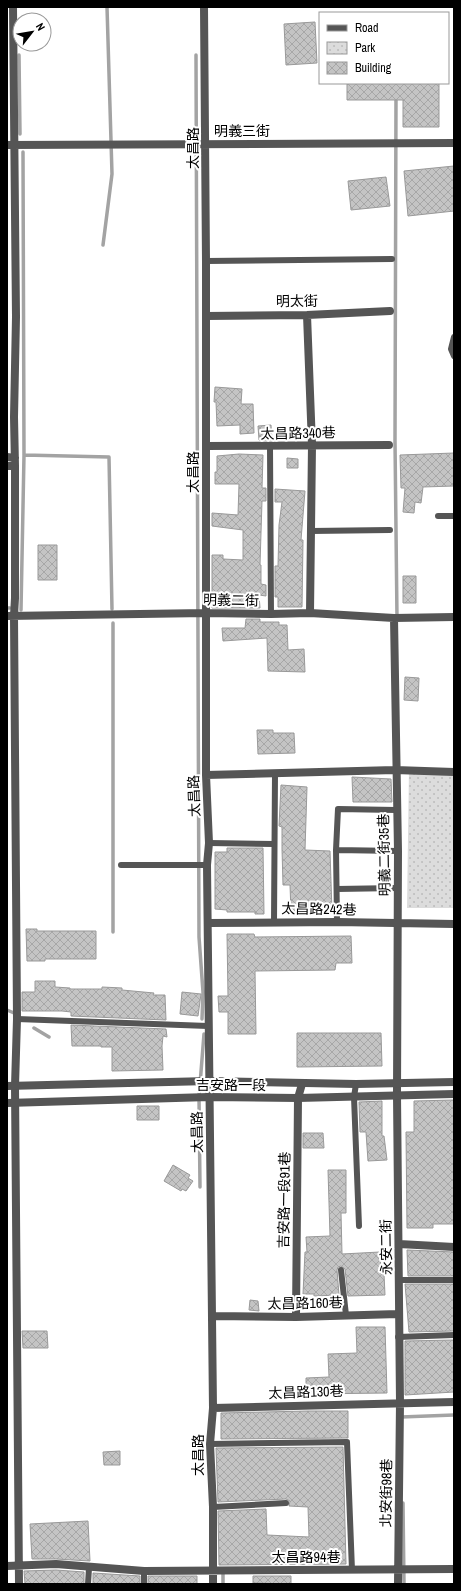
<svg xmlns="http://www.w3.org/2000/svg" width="461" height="1591" font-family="'Archivo Narrow','Noto Sans TC',sans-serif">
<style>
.park{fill:url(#park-dots)}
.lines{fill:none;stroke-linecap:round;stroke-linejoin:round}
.stream{stroke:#a3a3a3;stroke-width:3.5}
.building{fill:url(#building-cross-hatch);stroke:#999}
.service{stroke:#555;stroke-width:6}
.minor{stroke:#555;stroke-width:8}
.tertiary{stroke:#555;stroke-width:8}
.labels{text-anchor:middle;stroke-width:4;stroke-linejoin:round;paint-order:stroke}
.street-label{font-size:14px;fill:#000;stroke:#fff}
</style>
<defs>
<pattern id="park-dots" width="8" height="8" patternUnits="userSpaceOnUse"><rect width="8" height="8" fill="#dcdcdc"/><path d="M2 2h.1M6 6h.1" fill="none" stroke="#bbb" stroke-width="1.8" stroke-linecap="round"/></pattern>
<pattern id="building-cross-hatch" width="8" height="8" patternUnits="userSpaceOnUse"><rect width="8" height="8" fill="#c4c4c4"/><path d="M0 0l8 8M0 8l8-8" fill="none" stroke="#a7a7a7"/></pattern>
</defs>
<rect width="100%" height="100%" fill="#fff"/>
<path class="park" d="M409,768L454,769V908H407Z"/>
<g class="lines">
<path class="stream" d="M19,55L20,134
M196,55L199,937L203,992L202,1019
M396,96L395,441L397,618
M103,245L112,174L107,7
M24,455L109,457L112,609
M7,608H10
M21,610L24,455L23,152
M113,932V623
M7,1010L14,1013
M34,1028L49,1037
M200,1187L199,1097L204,1034
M401,1417L454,1415
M403,1503L404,1584
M223,1584V1573"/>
</g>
<path class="building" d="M315,22L317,63L286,65L284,24Z
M347,83H439V127H403V100H347Z
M454,166V211L408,216L404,171Z
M386,177L390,206L351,210L348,181Z
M215,387L242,389L241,404H253L254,433L240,434V425L217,426L216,402H214Z
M271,425L272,440H259L258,426Z
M454,453V486L423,487L421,503L415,502L414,513L403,512L405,488H401L400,455Z
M239,454L263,455L262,488H266V501H262L260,565H261V584L266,585V596L259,595L260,608H212V555H223V559L243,560V530L212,526V513L238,515L239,484H215V472H217V456Z
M287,458L298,459V468H287Z
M275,489L305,491L301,540H303L302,607H278V597H275V566H278L279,525L282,502H275Z
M38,545H57V580H38Z
M403,576H416V603H403Z
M246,619H260V622H279V625H287L288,650L304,649L305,672L268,671L267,638L223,641L222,628H245Z
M405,677L419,678L418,701L404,700Z
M257,730H273V733H294L295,753L258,754Z
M352,777L391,779L392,802H353Z
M281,785L307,787L305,850L330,851L332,912H322V914H308V911L291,912L290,885H283L282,849V827L279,826Z
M227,848H263L264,914H255V912H227V910L215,909V852H227Z
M26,929H37V931H96V959H45V961H27Z
M227,934H254L255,937L351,936L352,963H336L335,970L255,971L256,1034H228V1012H219L218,996H228Z
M35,981H55V987L70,988V989H102V987L122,988V990L154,993L153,995H165L166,1020L71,1016V1012L62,1011H22V992H35Z
M182,992L201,994L198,1016L180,1014Z
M71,1025L166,1029L167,1037L163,1036L162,1046L163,1070L112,1071V1047H101V1046H72Z
M297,1033H381L382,1066L297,1067Z
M454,1100V1224H433V1228H407L406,1132H414V1101Z
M382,1101V1136H384L387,1160L368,1161L366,1132H360L359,1102Z
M137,1106H159V1120H137Z
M303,1133H323L324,1148H303Z
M173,1165L190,1175L188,1178L193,1181L186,1191L182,1189L181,1191L164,1181Z
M328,1170H346V1213H341L342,1254L380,1252L381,1274H384L385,1295L348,1296L345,1269L341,1266L338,1267L337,1270L339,1295L314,1296V1294H303L305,1252H307L306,1237L330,1236Z
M407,1250L454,1252V1276H408Z
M405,1284H454V1331L409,1332Z
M250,1300L258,1301L259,1311L249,1310Z
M356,1327H385L387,1393L306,1394V1378L329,1377L328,1354L357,1353Z
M22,1331H47L48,1348H23Z
M454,1340V1392L405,1395V1341Z
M308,1411H348V1438L221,1439V1413Z
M343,1447L346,1564L219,1565L218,1511L266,1509L267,1535L309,1537L308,1507L289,1506L290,1501L286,1499L218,1502L216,1448Z
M120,1451V1465H104L103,1452Z
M88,1521L90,1561L56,1559H32L30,1524Z
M56,1570L84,1572V1584H25L24,1571Z
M93,1573L140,1576V1584H93Z
M148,1576H197V1584H148Z
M253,1576H291V1584L253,1583Z"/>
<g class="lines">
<path class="service" d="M206,261L392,259
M454,337L451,349L454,356
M270,447L271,614
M438,516H454
M311,531L390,530
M209,843L274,844
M336,850L398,851
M121,865H207
M337,889L397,888
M274,922L275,774
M337,922L336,850L338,809L396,810
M17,1019L208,1026
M356,1084L354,1097L359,1226
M341,1270L346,1315
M399,1280H454
M398,1337L454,1335
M210,1444L347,1442L352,1570
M213,1507L286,1503
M88,1584L89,1568
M144,1584V1571"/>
<path class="minor" d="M13,7L16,317L14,417L15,466V598L14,616L17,1019L15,1086L19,1584
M204,7L206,261V775L209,843L207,865L213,1408L210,1444L213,1507V1584
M7,145L454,143
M307,315L312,445L310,613
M206,316L307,315L390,311
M206,446L389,445
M7,457L15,458
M7,466H15
M7,616L206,613L271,614L310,613L394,618L454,617
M394,618L398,851L397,1095L400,1403L398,1584
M206,775L395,770L454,772
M208,923L337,922L454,924
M399,1244L454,1247
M212,1316L296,1317L398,1314
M296,1317L298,1098L302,1084
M213,1408L454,1402
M7,1566L56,1564L144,1571L454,1569"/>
<path class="tertiary" d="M7,1086L209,1081L356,1084L454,1082
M7,1103L209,1097L298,1098L454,1094"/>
</g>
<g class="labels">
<g class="street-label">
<text x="242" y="136">明義三街</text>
<text transform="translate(193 148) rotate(-90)" y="5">太昌路</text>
<text transform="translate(297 301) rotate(-1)" y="5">明太街</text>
<text transform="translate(298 433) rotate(-1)" y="5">太昌路340巷</text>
<text transform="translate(193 472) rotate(-90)" y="5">太昌路</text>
<text transform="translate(231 600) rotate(1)" y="5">明義二街</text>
<text transform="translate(194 796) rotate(-92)" y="5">太昌路</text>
<text transform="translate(384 855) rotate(-91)" y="5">明義二街35巷</text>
<text transform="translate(319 909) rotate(1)" y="5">太昌路242巷</text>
<text x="231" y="1090">吉安路一段</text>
<text transform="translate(197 1132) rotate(-91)" y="5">太昌路</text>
<text transform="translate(284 1200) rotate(-89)" y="5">吉安路一段91巷</text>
<text transform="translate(386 1247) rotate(-91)" y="5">永安二街</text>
<text transform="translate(305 1303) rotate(-1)" y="5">太昌路160巷</text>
<text transform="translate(306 1392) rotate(-2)" y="5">太昌路130巷</text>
<text transform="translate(198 1455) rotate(-90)" y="5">太昌路</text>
<text transform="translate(386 1493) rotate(-89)" y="5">北安街98巷</text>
<text x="306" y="1562">太昌路94巷</text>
</g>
</g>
<rect width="461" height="1591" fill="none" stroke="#000000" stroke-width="16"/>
<rect x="319" y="12" width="130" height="72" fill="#ffffff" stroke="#999999"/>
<rect x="327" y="25" width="20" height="6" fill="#555555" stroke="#999999"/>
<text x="355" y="32" font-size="12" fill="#000000">Road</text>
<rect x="327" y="42" width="20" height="12" fill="url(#park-dots)" stroke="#999999"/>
<text x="355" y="52" font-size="12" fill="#000000">Park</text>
<rect x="327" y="62" width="20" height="12" fill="url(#building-cross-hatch)" stroke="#999999"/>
<text x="355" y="72" font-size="12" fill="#000000">Building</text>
<g transform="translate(32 32) rotate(59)"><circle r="19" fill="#ffffff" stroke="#999999"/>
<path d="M0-3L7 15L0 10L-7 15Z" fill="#000000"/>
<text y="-6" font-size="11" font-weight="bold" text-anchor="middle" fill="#000000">N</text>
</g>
</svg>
